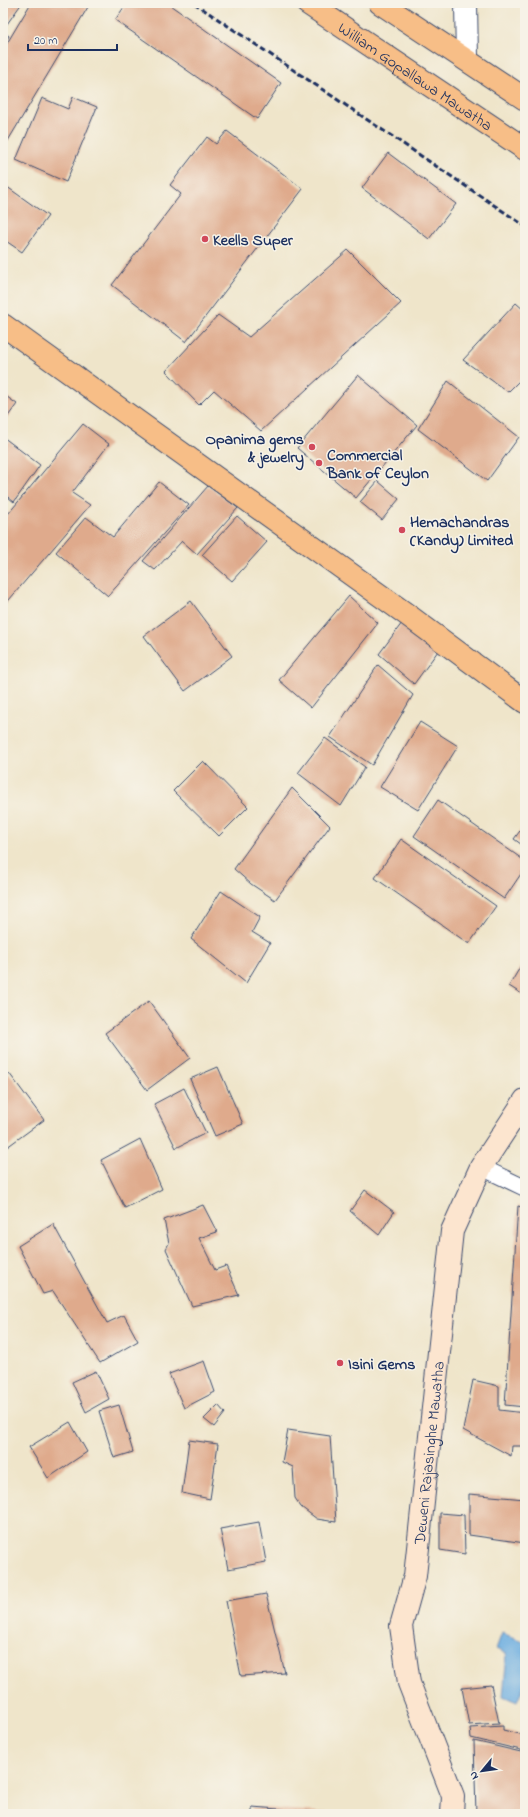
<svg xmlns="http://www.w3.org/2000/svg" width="528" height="1817" font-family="'Indie Flower',sans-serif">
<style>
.water{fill:#6cade0;stroke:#446e9f}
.building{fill:#dfaa8c}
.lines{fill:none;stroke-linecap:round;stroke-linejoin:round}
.lane-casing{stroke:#3b4a6e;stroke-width:18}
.street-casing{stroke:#3b4a6e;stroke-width:24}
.secondary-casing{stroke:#3b4a6e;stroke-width:24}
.primary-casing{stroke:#3b4a6e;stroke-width:24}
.highway-casing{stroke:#3b4a6e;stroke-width:24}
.lane{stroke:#fff;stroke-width:16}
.street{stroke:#fff;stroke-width:22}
.secondary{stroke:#fce5cf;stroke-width:22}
.primary{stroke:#f7be87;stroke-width:22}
.highway{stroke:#f7be87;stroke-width:22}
.rail{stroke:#1b2f5e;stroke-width:3;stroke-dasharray:6 3;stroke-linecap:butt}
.poi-dot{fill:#d1495b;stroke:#f7f3e8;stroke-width:1.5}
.labels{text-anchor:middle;stroke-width:3;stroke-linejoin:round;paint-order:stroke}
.street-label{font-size:16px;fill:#1b2f5e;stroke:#f7f3e8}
.poi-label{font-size:16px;font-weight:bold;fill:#1b2f5e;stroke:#f7f3e8;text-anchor:start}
</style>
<rect width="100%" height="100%" fill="#f7f3e8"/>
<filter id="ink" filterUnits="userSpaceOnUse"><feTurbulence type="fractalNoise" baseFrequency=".025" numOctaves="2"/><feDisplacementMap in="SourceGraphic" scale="8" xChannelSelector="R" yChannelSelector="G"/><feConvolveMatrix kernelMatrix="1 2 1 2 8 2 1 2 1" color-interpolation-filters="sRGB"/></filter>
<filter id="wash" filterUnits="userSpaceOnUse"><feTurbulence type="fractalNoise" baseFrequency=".012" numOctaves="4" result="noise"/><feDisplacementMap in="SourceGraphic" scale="16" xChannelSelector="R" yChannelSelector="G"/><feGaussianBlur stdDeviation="0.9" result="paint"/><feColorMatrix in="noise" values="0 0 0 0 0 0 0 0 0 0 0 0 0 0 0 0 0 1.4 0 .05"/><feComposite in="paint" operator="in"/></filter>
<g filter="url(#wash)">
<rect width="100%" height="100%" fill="#efe5ca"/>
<path class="water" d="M502,1633L525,1642V1683L517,1702L503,1696L507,1654L496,1649Z"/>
<g id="blocks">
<path class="building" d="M3,3H22L7,24L3,21Z
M31,3H82L88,7L3,149V50Z
M127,3H167L281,83L257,119L115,20Z
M3,31L9,36L3,45Z
M73,97L97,107L66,182L16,160L42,98L68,109Z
M227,131L303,189L186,342L112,285L181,194L170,185L207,137L216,144Z
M388,153L456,204L429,239L362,188Z
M3,184L48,216L22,252L3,239Z
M348,250L401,303L261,431L214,390L199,405L166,371L218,315L249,337Z
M516,303L525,311V375L508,392L463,360Z
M358,375L417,425L356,498L297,448Z
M448,381L519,437L487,481L418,429Z
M3,394L17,404L3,423Z
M83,424L109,444L72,493L90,505L3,607V520Z
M3,437L40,465L14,502L3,493Z
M378,481L399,499L382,520L360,502Z
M159,482L189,505L108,596L56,552L86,517L113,537Z
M208,486L238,508L197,554L182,541L155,570L143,561Z
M237,516L267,542L232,581L202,555Z
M349,596L378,623L311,708L279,680Z
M191,601L232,656L185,691L144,636Z
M402,623L438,651L414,684L379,654Z
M378,665L413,695L372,765L330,737Z
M420,722L458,746L418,810L380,787Z
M325,738L365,767L341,806L298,773Z
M203,761L248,807L219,836L173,791Z
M292,788L330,826L275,900L251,884L234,869Z
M438,800L525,861V868L504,899L414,836Z
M525,824V847L514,839Z
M401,839L496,906L469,944L375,878Z
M221,891L260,917L252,932L270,943L246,983L191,939Z
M525,959V996L509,986Z
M149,1001L190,1058L147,1090L105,1033Z
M218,1067L243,1124L215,1136L190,1079Z
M9,1073L44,1120L3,1150V1078Z
M184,1088L206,1133L176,1148L154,1104Z
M140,1139L162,1189L125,1208L101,1160Z
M365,1190L394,1212L379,1235L350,1211Z
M203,1205L217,1232L199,1238L215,1270L226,1266L239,1295L192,1306L166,1249L169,1243L164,1220Z
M518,1206L525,1208V1407L505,1405Z
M53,1224L107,1323L124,1315L138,1341L100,1363L53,1291L43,1294L18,1246Z
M204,1361L215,1392L184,1408L169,1374Z
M96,1371L109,1399L86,1412L72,1382Z
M473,1380L499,1386V1410L525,1413L523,1446H512L511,1456L463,1430Z
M119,1405L133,1452L114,1458L99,1411Z
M218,1405L225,1413L214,1427L204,1419Z
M70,1422L87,1452L48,1478L29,1447Z
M288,1430L330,1436L336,1522L317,1519L301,1507L295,1498L293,1467L282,1462Z
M189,1440L218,1444L210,1499L182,1493Z
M469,1494L525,1499V1543L469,1535Z
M440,1513L464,1515L465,1554L440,1550Z
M259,1522L266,1562L228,1569L220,1529Z
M266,1594L285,1673L241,1676L226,1601Z
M491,1685L499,1723L469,1725L462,1688Z
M503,1726V1730L524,1735L525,1732V1751L471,1738L470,1728Z
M474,1741L525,1753V1814H476Z
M252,1807L331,1813V1814H252Z"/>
</g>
</g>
<g filter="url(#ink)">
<use href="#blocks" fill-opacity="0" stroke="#3b4a6e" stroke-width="1"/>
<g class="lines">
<g class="lane-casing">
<path id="lane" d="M481,1167L525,1188"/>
</g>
<g class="street-casing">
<path id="street" d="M466,3L467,59"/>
</g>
<g class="secondary-casing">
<g id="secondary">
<path id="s1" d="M452,1814L453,1796L409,1683L401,1626L415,1576L452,1231L481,1167L525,1100"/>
</g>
</g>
<g class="primary-casing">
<g id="primary">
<path id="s2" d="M307,3L525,149"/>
<path d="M380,3L525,99"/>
</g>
</g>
<g class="highway-casing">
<path id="highway" d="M3,325L409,616L525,702"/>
</g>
<use href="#lane" class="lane"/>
<use href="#street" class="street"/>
<use href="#secondary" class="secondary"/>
<use href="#primary" class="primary"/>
<use href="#highway" class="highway"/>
<path class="rail" d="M194,3L525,226"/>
</g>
</g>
<g class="poi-dot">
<circle cx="205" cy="239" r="4"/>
<circle cx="312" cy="447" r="4"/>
<circle cx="319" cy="463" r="4"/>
<circle cx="402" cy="530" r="4"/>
<circle cx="340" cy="1363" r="4"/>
</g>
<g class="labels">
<g class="street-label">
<text dy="6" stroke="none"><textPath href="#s2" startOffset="131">William Gopallawa Mawatha</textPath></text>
<text dy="6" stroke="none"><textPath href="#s1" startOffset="373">Deweni Rajasinghe Mawatha</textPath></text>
</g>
<g class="poi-label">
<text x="213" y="245">Keells Super</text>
<text x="304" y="444" text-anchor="end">Opanima gems<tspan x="304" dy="18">&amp; jewelry</tspan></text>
<text x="327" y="460">Commercial<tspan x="327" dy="18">Bank of Ceylon</tspan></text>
<text x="410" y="527">Hemachandras<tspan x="410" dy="18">(Kandy) Limited</tspan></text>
<text x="348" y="1369">Isini Gems</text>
</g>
</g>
<rect width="528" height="1817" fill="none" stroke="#f7f3e8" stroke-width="16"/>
<g transform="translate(482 1771) rotate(241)" stroke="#f7f3e8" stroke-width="3" paint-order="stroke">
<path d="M0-3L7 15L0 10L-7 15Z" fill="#1b2f5e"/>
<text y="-6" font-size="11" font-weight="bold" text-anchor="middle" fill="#1b2f5e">N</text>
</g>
<path d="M28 44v6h89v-6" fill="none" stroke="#1b2f5e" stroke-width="2"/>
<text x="34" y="44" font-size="12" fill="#1b2f5e" stroke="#f7f3e8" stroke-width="3" paint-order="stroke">20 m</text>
</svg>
